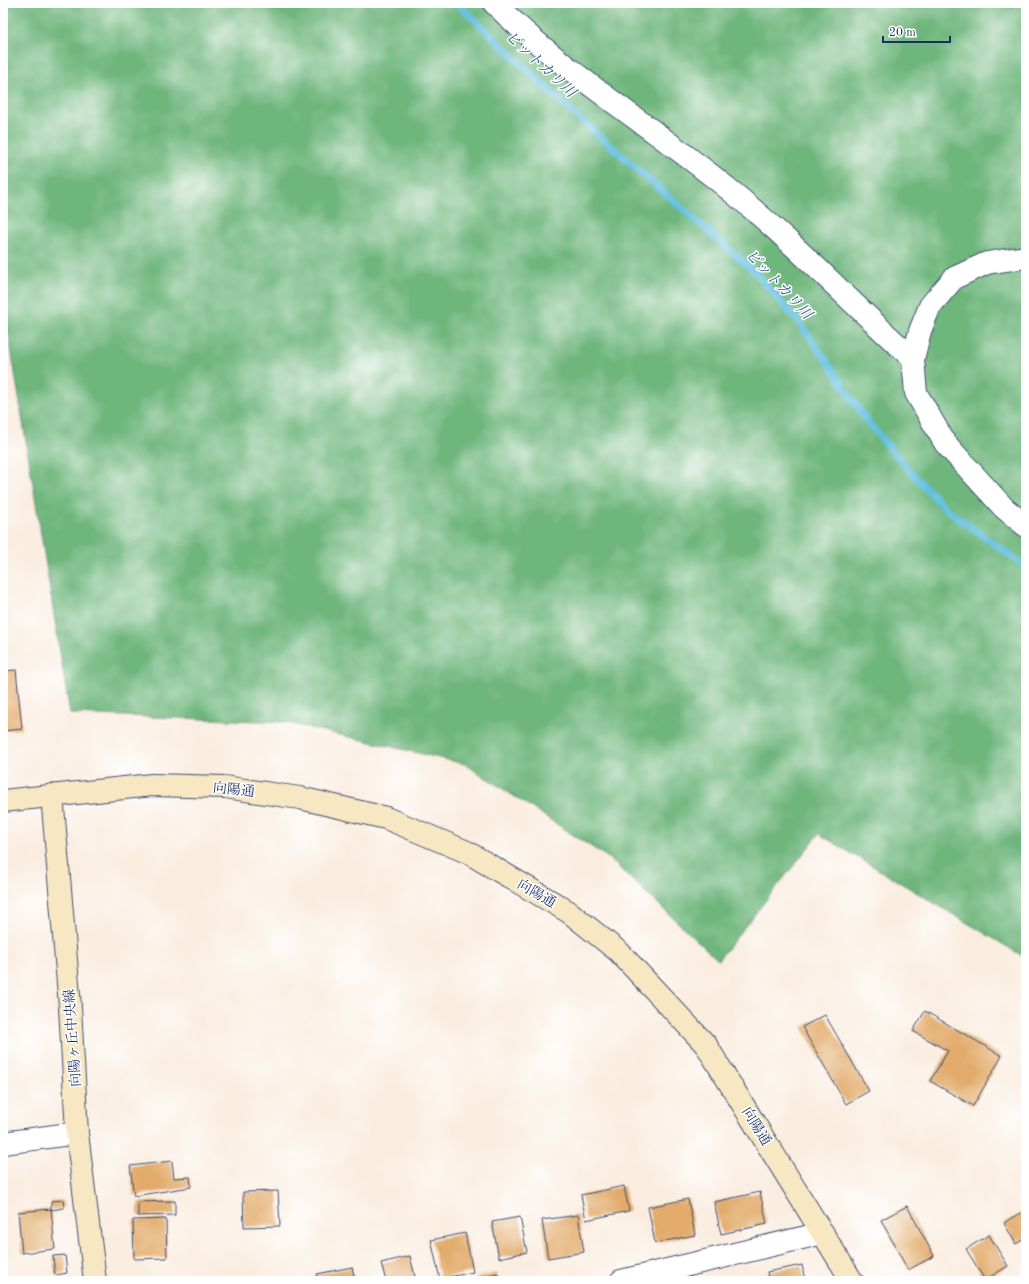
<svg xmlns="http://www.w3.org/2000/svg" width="1029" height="1284" font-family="'Old Standard TT','Noto Serif JP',serif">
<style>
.forest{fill:#6eb67c;stroke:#44726d}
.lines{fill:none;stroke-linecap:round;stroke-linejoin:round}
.stream{stroke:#64bfe1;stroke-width:7}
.building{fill:#e2ab6a}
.street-casing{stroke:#3c4c72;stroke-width:24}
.secondary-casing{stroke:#3c4c72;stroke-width:24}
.street{stroke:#fff;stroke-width:22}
.secondary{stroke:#f7e8c3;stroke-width:22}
.labels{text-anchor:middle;stroke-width:3;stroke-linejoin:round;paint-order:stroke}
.street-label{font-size:14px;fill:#1b2f5e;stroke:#fff}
.water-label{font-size:15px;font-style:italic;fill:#315a85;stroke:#fff}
</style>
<rect width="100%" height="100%" fill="#fff"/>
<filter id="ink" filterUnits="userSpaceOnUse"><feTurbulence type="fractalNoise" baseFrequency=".025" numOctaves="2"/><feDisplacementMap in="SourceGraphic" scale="8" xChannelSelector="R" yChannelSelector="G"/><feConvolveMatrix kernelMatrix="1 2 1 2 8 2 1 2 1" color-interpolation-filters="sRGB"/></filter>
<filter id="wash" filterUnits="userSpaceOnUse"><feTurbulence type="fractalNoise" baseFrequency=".012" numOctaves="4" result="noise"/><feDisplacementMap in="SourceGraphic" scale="16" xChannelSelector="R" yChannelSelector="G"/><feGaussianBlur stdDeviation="0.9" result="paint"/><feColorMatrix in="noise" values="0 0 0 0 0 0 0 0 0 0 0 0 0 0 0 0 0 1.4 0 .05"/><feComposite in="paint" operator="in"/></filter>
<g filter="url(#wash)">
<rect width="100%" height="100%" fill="#faede0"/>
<path class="forest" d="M3,3H1026V958L819,834L718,960L610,859L465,764L285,722L70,714L3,299Z"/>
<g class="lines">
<path class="stream" d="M457,3L573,113L755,272L800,324L827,361L863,416L905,466L945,508L1026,567"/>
</g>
<g id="blocks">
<path class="building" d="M16,670L22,729L3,731V671Z
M925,1011L1002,1056L973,1106L930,1081L948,1051L913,1031Z
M825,1015L869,1091L846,1104L802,1027Z
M172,1161L174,1178L190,1177L191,1187L134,1196L130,1166Z
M624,1186L629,1211L586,1220L581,1195Z
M278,1191L280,1226L244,1227L243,1192Z
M760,1192L767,1224L721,1234L714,1202Z
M688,1199L695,1235L655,1243L648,1207Z
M63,1200L64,1208L51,1210V1201Z
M175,1201V1215L138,1216V1202Z
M907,1206L934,1256L908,1270L881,1220Z
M51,1209L55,1249L22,1253L18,1212Z
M1026,1210V1238L1016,1244L1004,1223Z
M578,1215L584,1252L548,1258L542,1220Z
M520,1217L527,1252L499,1258L492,1222Z
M166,1219L167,1258L134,1259L133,1220Z
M465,1233L473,1272L440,1279L431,1240Z
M989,1235L1008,1266L985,1280L966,1249Z
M65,1255L67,1273L55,1275L53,1256Z
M410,1256L416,1281H386L381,1263Z
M802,1265L805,1281H769L767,1272Z
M352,1267L355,1281H318L317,1274Z
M497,1273L499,1281H478L477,1277Z"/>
</g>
</g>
<g filter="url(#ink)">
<use href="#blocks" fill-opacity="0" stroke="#3c4c72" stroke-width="1"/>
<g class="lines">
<g class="street-casing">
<path id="street" d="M494,3C564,73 650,125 726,187C792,240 850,302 913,359
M1026,257L987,263L954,278L930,306L920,331L913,359L916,393L945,443L1004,508L1026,526
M3,1143L77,1133
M621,1281L823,1233"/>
</g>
<g class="secondary-casing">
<path id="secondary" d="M52,795L70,1007L77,1133L95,1281
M3,801L152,785L225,787L300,798L386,818L467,852L569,912L619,952L706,1045L852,1281"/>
</g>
<use href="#street" class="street"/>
<use href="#secondary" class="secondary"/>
</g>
</g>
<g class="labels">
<g class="street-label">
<text transform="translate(234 789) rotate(6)" y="5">向陽通</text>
<text transform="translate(537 893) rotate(30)" y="5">向陽通</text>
<text transform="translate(72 1038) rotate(-94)" y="5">向陽ヶ丘中央線</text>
<text transform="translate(757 1126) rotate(58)" y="5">向陽通</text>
</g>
<g class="water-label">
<text transform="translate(541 64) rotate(43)" y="5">ピットカリ川</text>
<text transform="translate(779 284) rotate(47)" y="5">ピットカリ川</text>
</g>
</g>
<rect width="1029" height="1284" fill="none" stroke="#fff" stroke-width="16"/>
<path d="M883 36v6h67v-6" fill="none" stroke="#1b2f5e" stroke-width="2"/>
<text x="889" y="36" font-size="12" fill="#1b2f5e" stroke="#ffffff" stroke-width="3" paint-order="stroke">20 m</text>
</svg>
